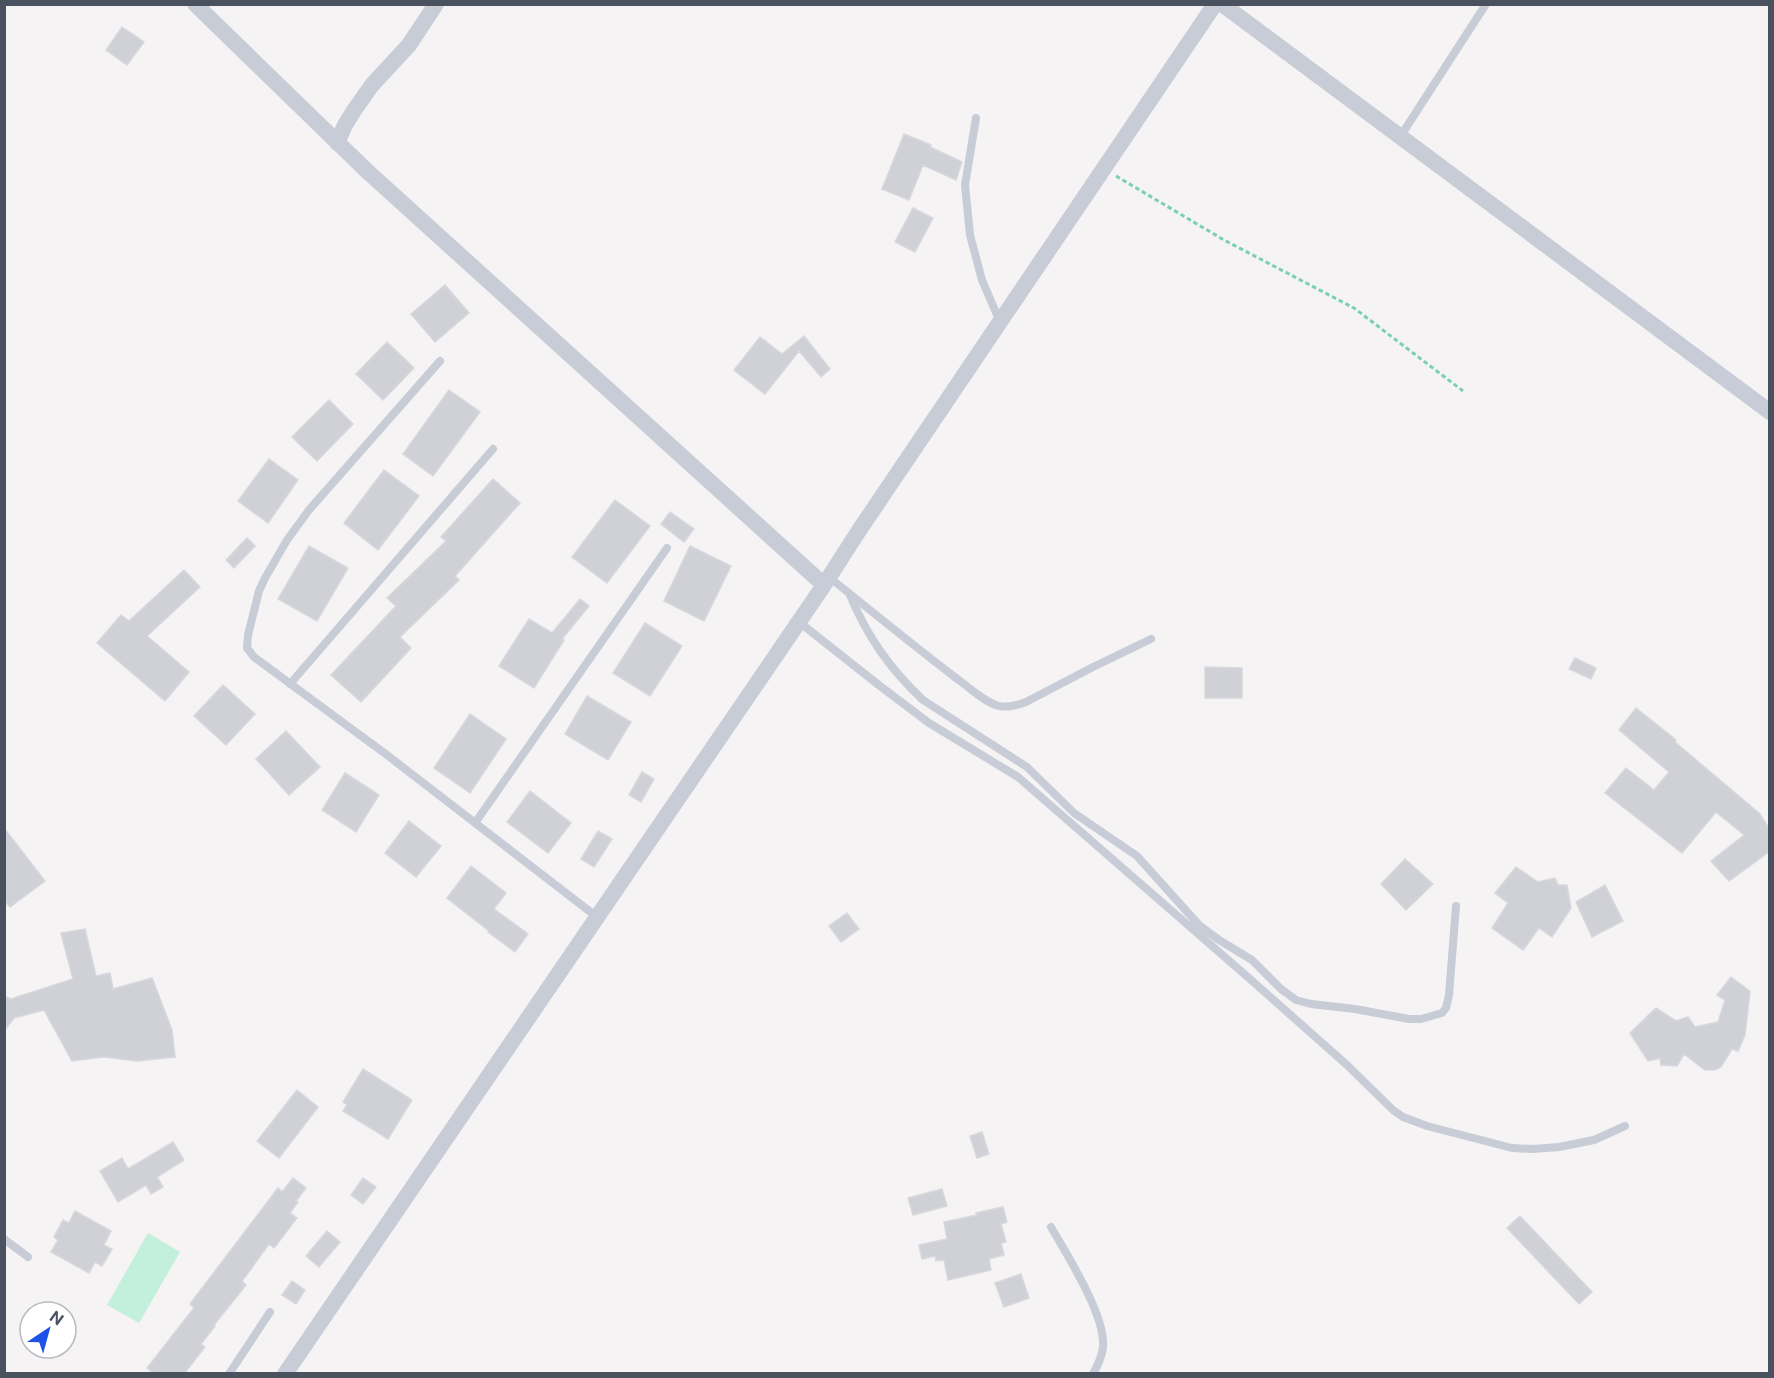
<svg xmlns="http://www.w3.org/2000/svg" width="1774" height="1378" font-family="'Public Sans',sans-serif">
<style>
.green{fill:#c3f0dc}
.building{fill:#cfd1d7;stroke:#d7d8de;stroke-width:1.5}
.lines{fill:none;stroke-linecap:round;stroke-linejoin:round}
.path{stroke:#7bcfb4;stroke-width:3;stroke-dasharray:4.5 3;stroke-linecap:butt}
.service{stroke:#c7ccd7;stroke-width:8}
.minor{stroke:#c7ccd7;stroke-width:16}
</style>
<rect width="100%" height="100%" fill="#f5f3f3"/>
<path class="green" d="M148,1233L180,1252L139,1323L107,1305Z"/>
<path class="building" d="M122,27L144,42L127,65L106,50Z
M904,134L931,145L930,147L962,162L956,180L923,165L909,200L882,189Z
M913,208L933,218L915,252L895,242Z
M445,285L469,313L435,342L411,314Z
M804,336L830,369L821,377L799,351L765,394L734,370L760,337L782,354Z
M387,342L414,368L383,400L356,374Z
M449,390L480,412L433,476L403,454Z
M329,400L353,424L317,461L292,437Z
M269,459L298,480L268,523L238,501Z
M384,470L419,496L378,550L344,523Z
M493,479L520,503L455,576L459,580L400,637L411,648L361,702L331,675L396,606L387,598L446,541L441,537Z
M615,500L650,526L607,583L572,557Z
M670,512L694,529L684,542L661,524Z
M247,538L255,546L234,568L226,560Z
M309,546L348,568L317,621L278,599Z
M690,546L731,566L704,621L664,601Z
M184,570L200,587L147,636L189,672L165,701L97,643L121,615L129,621Z
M580,599L589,606L562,639L564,640L534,688L499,666L529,619L552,633Z
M645,623L682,646L650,696L613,673Z
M1575,658L1596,668L1591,679L1569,669Z
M1205,667L1242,668V698H1205Z
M223,685L255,714L226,745L194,716Z
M587,696L631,722L608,760L565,734Z
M1636,708L1676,740L1675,742L1760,814L1770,830V851L1729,881L1711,861L1744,835L1716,812L1682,853L1605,793L1626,768L1654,790L1669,772L1619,730Z
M470,714L506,739L470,793L434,768Z
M286,731L320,767L289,795L256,759Z
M642,772L654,779L641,802L629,795Z
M345,773L379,795L356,832L322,810Z
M530,791L571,823L548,853L507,822Z
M409,821L441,846L416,877L385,853Z
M4,828L45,881L10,907L4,900Z
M598,831L612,839L594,867L581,859Z
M1405,859L1433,884L1406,910L1381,884Z
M471,866L506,893L494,909L528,934L515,952L488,932L489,931L447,898Z
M1516,867L1538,882L1555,878L1558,885H1567L1571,908L1552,937L1539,928L1523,950L1492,928L1508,903L1495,893Z
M1605,885L1623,921L1592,937L1576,902Z
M847,913L859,929L841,942L829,926Z
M85,929L96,976L110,973L113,989L152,978L172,1030L175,1057L137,1061L104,1057L72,1061L44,1010L14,1018L4,1031V996L11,999L73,979L61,933Z
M1731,977L1750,991L1745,1035L1738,1051L1732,1049L1721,1067L1715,1070H1705L1684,1054L1677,1066L1661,1065L1660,1058L1648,1061L1630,1033L1656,1008L1676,1021L1688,1017L1695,1027L1718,1022L1725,1000L1717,995Z
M363,1069L412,1100L388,1139L343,1111L347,1105L343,1102Z
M297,1090L318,1107L279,1158L257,1141Z
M982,1132L989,1154L977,1158L970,1136Z
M173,1142L184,1160L157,1177L163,1187L151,1194L146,1185L118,1202L100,1171L122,1158L128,1169Z
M293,1178L306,1188L296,1201L298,1202L290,1213L297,1218L274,1248L269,1244L251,1269L242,1281L246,1285L214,1325L215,1326L201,1344L205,1347L184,1374H155L147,1368L194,1308L190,1304L278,1188L282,1192Z
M363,1178L376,1187L363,1204L351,1195Z
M942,1189L947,1206L913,1215L908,1198Z
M1003,1207L1007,1222L1001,1224L1006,1242L1001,1243L1004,1255L989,1259L991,1270L948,1280L944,1260L936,1261L935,1256L922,1259L919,1245L947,1239L944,1222L977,1215L976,1213Z
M75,1211L111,1231L104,1245L112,1249L102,1266L95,1262L89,1273L51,1252L58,1240L54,1237L63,1220L69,1223Z
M1520,1216L1592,1292L1579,1304L1507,1228Z
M327,1231L340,1242L319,1267L306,1256Z
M1021,1274L1029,1298L1004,1307L995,1283Z
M292,1281L305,1290L296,1304L282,1295Z"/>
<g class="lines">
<path class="path" d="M1116,176L1224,240L1354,308L1463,391"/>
<path class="service" d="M976,118L965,185L970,235L982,280L1000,322
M1400,137L1486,4
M440,361L309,510L287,540L265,578L259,591L248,635L247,648L254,657L387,755L597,917
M829,577C871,611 913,645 956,678C969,687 984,702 999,706C1008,708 1018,705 1026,702L1093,667L1151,639
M849,593C867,636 889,668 923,700L1027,767L1074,813L1137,856L1199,925L1219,940L1252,960L1281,989L1296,1000L1311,1004L1355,1009L1409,1019H1421L1442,1013L1446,1008L1449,995L1456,906
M799,622L880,686L929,723L1018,777L1250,979L1347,1065L1393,1110L1403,1117L1427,1126L1512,1148L1533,1149L1559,1147L1594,1140L1625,1126
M290,684L493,449
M475,823L667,548
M1051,1227C1067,1255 1106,1316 1103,1347C1102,1357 1098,1365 1093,1374
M4,1239L28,1257
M229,1374L270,1312"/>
<path class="minor" d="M195,4L367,171L824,585
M1222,4L1770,412
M337,143L345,125L355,109L372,85L409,45L436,4
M285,1374L824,585L860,529L1215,4"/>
</g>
<rect width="1774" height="1378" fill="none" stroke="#4a5260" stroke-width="12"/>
<g transform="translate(48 1330) rotate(36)"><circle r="28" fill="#ffffff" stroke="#b7babf" stroke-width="1.5"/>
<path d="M0-4.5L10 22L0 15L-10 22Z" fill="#1c52e5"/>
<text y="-9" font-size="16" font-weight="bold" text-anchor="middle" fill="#4a5260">N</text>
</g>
</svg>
